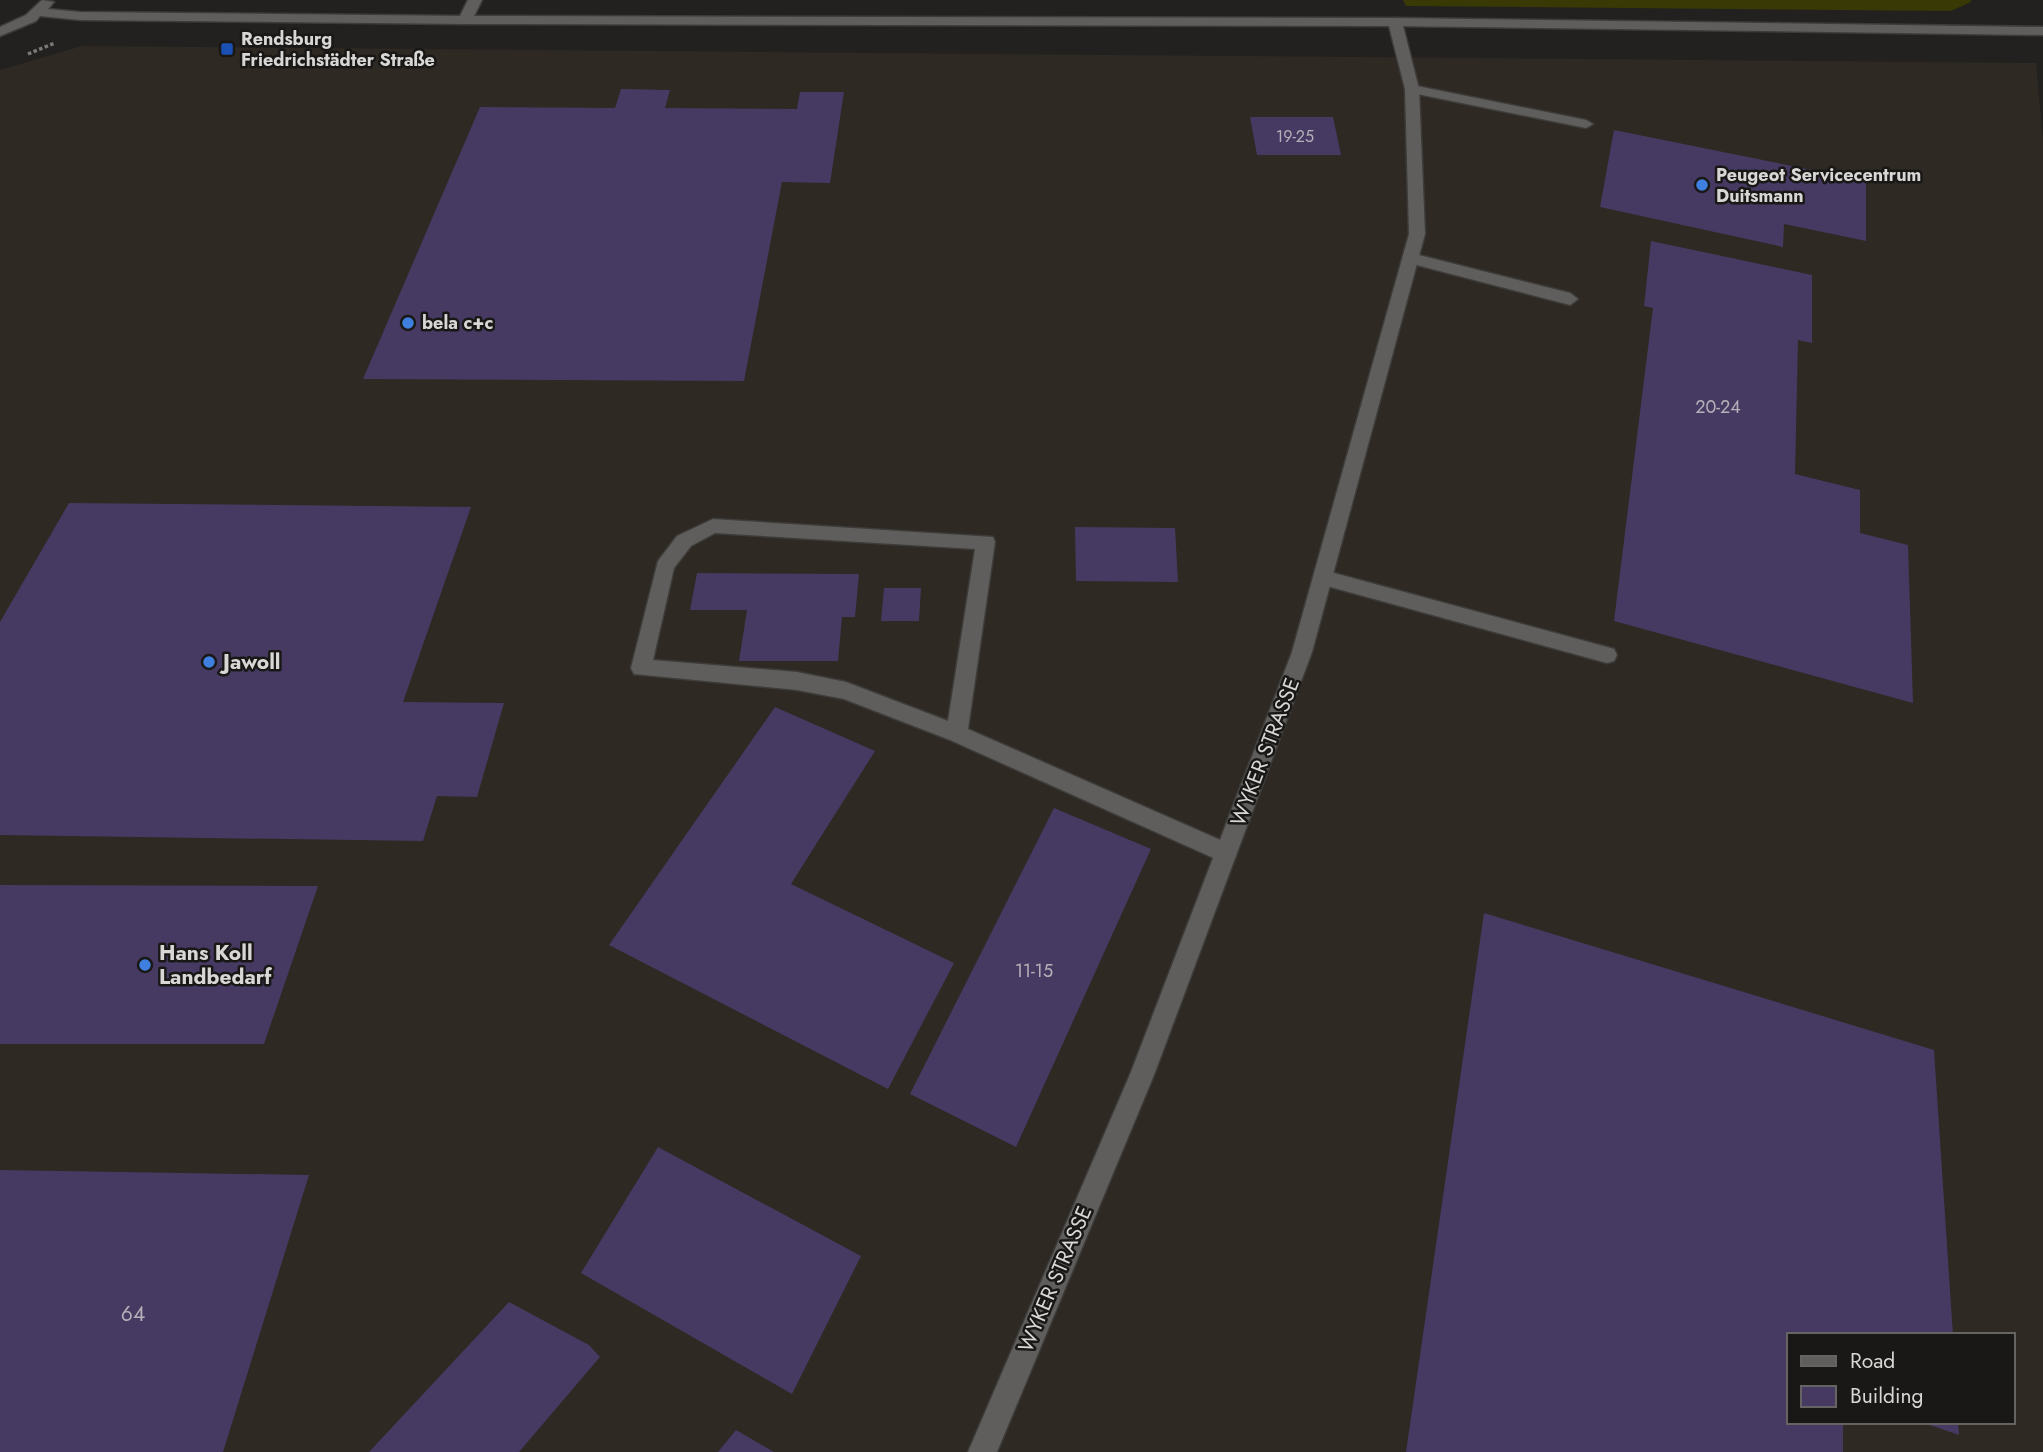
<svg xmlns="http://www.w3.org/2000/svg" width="2043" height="1452" font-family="Jost,sans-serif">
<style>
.built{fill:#2e2922;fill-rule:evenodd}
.green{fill:#383905}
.building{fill:#463a63}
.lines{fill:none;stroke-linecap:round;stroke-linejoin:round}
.lane-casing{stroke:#3d3c3a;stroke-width:3}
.street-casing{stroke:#3d3c3a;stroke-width:3}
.secondary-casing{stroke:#3d3c3a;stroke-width:3}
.path{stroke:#7c7a79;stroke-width:3.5;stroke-dasharray:3.5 2.5;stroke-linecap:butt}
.lane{fill:#605e5c;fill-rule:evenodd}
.street{fill:#605e5c;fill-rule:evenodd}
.secondary{fill:#605e5c;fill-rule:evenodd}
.transit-dot{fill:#1a4fb4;stroke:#191816;stroke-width:2.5}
.shop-dot{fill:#3f7fe0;stroke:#191816;stroke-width:2.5}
.labels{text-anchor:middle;stroke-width:5;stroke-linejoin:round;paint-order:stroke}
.far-number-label{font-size:16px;fill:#b4b0b8}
.far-poi-label{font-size:18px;font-weight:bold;fill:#d8d7d5;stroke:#191816;text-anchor:start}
.number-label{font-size:18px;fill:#b4b0b8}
.poi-label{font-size:21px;font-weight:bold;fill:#d8d7d5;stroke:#191816;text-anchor:start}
.street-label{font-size:21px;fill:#d8d7d5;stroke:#191816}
.near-number-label{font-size:21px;fill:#b4b0b8}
</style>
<rect width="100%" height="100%" fill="#232120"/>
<path class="built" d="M82,46L2036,63L2043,141V1452H0V70ZM1789,1335H2013V1422H1789Z"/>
<path class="green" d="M1403,0H1971V2L1951,11L1406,6Z"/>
<path class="building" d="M621,89L670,90L665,108L797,109L800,92H844L830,183L782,182L744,381L363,379L480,107L615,108Z
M1250,117H1333L1341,155H1257Z
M1614,130L1866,181V241L1784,224L1783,247L1600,207Z
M1651,241L1812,275V343L1798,340L1795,474L1860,490V533L1908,545L1913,703L1614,621L1653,308L1644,306Z
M69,503L471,507L403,702L504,703L477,797L437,796L423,841L0,835V622Z
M1075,527L1175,528L1178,582L1076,581Z
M697,573L859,574L855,617H842L838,661H739L747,610H690Z
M884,588H921L919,621H881Z
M775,707L875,751L791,884L954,963L888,1089L609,945Z
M1054,808L1151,849L1016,1147L910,1094Z
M0,885L318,886L264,1044H0Z
M1484,913L1934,1050L1953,1335H1789V1422H1843V1452H1406Z
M658,1147L861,1256L792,1394L581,1273Z
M0,1170L309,1175L223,1452H0Z
M509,1302L589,1345L600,1357L519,1452H369Z
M1924,1422H1958L1959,1435L1924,1423Z
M736,1430L774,1452H718Z"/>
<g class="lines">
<g class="lane-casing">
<path id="lane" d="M1412,85L1586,120L1593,124L1586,128L1407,92L1405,89Z
M1411,253L1570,293L1578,299L1570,305L1405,262L1403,258Z
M713,519L993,537L995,542L968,729L1234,846L1237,853L1234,860L1226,863L1218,860L950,740L844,699L797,690L634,674L631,668L658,561L677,536ZM715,533L975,549L948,721L846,682L797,672L653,660L674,568L691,546Z
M1323,570L1607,647L1614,649L1617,655L1614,661L1607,663L1316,583L1313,578L1316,573Z"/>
</g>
<g class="street-casing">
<path id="street" d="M468,0H482L472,20L465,24L458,20Z
M1395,18L1402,22L1419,89L1425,234L1312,652L1154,1075L997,1452H968L1131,1072L1292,652L1409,234L1405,89L1388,22Z"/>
</g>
<g class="secondary-casing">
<path id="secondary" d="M42,0L54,2L48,9L80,12L465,16L1395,18L2043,27V35L1395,26L465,24L80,20L40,16L36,21L0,36V27L26,15Z"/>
</g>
<path class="path" d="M28,54L55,43"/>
<use href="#lane" class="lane"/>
<use href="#street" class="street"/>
<use href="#secondary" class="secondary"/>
</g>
<rect class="transit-dot" x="220" y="42" width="14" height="14" rx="3.5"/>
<g class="shop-dot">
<circle cx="1702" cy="185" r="7"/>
<circle cx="408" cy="323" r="7"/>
<circle cx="209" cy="662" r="7"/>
<circle cx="145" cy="965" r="7"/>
</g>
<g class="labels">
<g class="far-number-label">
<text x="1295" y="142">19-25</text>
</g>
<g class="far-poi-label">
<text x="241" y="45">Rendsburg<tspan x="241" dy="21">Friedrichstädter Straße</tspan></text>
<text x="1716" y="181">Peugeot Servicecentrum<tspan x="1716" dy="21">Duitsmann</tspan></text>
<text x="422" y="329">bela c+c</text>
</g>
<g class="number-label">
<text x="1718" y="413">20-24</text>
<text x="1034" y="977">11-15</text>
</g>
<g class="poi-label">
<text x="223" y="669">Jawoll</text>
<text x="159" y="960">Hans Koll<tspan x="159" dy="24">Landbedarf</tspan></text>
</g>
<g class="street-label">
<text transform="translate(1265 752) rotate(-69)" y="7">WYKER STRASSE</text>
<text transform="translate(1055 1279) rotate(-67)" y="7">WYKER STRASSE</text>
</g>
<g class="near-number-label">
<text x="133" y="1321">64</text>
</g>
</g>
<rect x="1787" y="1333" width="228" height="91" fill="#191816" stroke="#656462" stroke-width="2"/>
<rect x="1801" y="1356" width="35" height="10" fill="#605e5c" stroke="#656462" stroke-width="2"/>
<text x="1850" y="1368" font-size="21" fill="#d8d7d5">Road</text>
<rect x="1801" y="1386" width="35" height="21" fill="#463a63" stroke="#656462" stroke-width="2"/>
<text x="1850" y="1403" font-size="21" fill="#d8d7d5">Building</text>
</svg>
